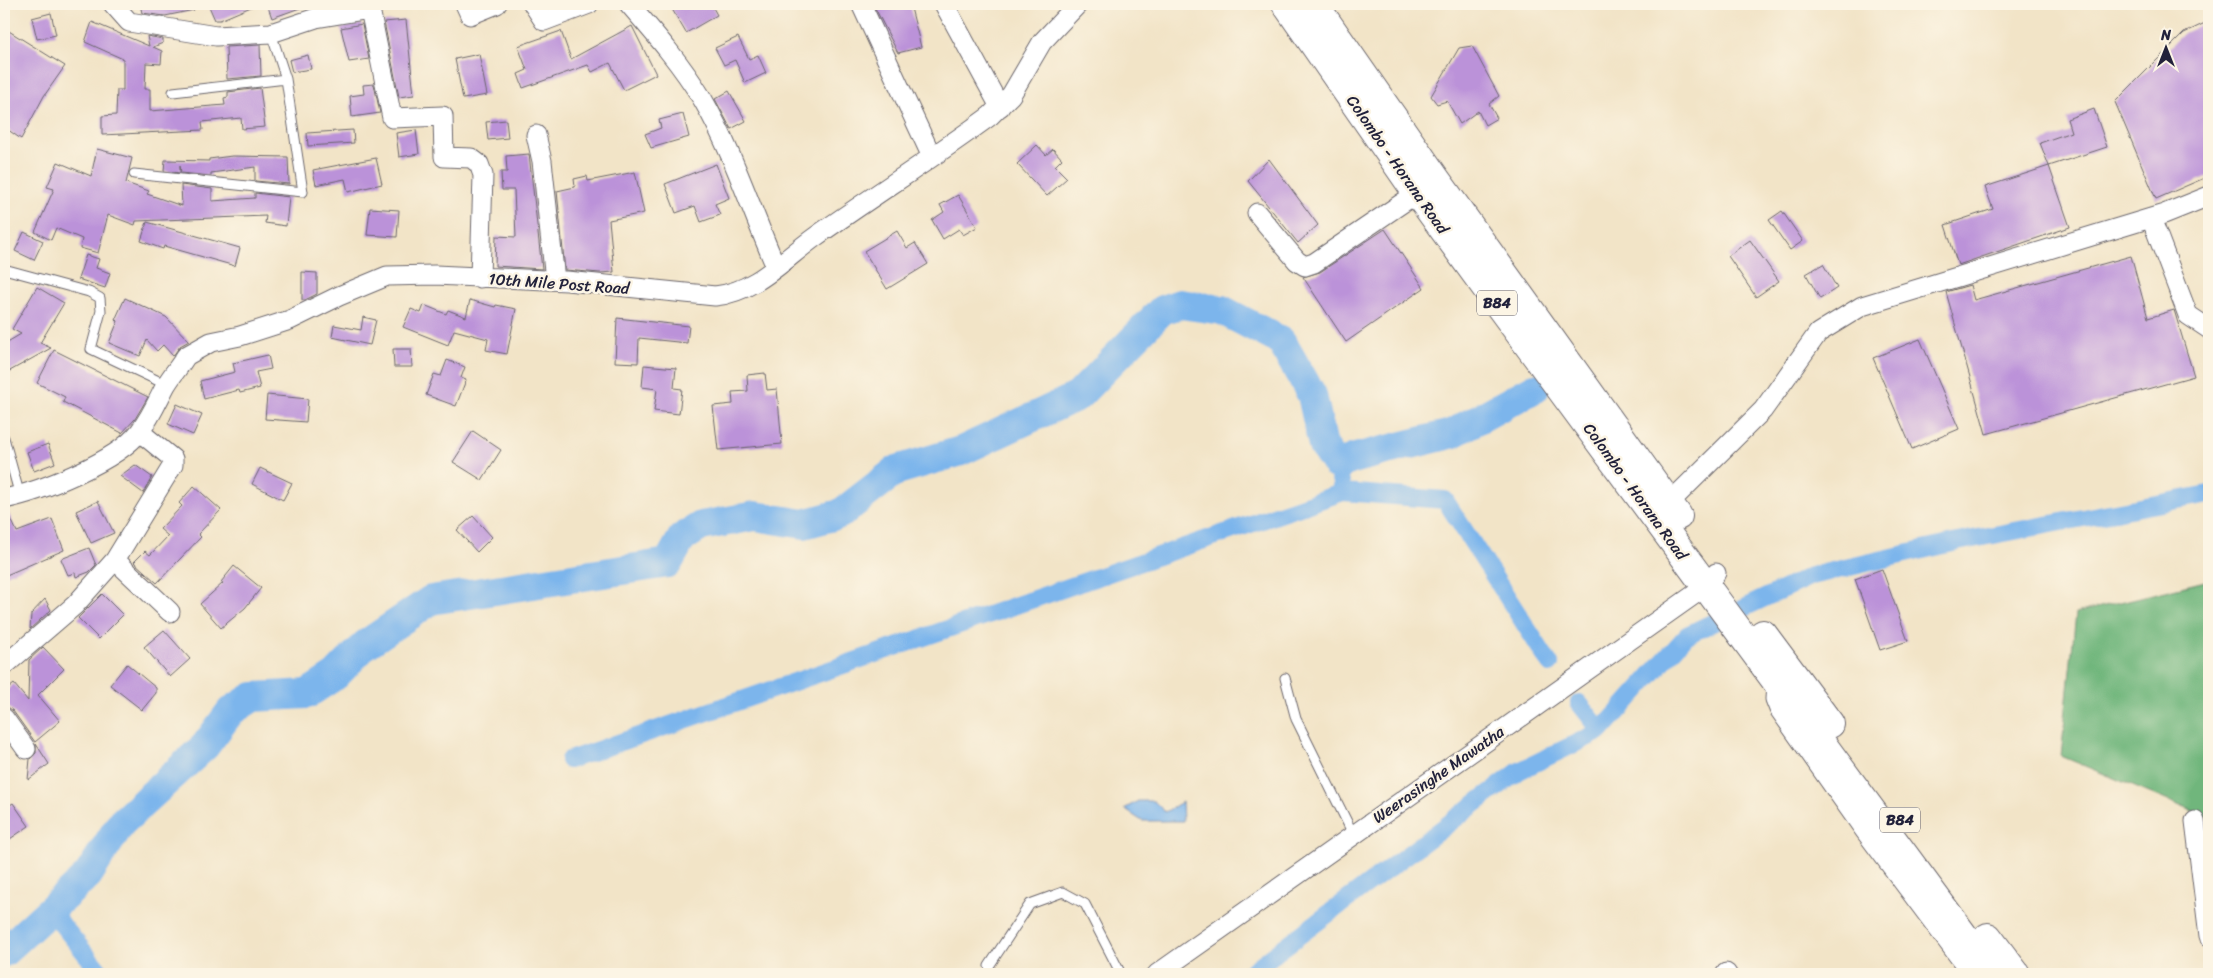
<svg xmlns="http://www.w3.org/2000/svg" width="2213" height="978" font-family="Sriracha,sans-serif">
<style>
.forest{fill:#70b67b;stroke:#496c5b}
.water{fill:#7cb5ec;stroke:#4f6c94}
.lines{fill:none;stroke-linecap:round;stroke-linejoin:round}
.canal{stroke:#7cb5ec;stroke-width:18}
.river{stroke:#7cb5ec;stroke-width:30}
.building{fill:#bb92d9}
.service-casing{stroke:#6b666c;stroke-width:11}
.minor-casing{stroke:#6b666c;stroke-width:21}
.primary-casing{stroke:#6b666c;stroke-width:30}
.service{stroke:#fff;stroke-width:9}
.minor{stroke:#fff;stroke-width:19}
.primary{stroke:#fff;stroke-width:28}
.labels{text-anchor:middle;stroke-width:5;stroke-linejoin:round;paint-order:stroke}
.shield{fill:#fcf5e5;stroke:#63616e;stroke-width:1}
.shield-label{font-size:15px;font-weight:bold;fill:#22223b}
.street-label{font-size:16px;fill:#22223b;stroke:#fcf5e5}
</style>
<rect width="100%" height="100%" fill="#fcf5e5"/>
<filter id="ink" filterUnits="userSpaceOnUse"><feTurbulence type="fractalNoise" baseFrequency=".02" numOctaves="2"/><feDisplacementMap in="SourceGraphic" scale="10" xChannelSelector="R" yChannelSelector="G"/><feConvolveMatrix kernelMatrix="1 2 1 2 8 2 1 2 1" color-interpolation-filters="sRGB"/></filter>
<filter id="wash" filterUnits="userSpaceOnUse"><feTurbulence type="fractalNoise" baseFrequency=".0096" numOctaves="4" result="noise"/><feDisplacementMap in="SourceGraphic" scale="20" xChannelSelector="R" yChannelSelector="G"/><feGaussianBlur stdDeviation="1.12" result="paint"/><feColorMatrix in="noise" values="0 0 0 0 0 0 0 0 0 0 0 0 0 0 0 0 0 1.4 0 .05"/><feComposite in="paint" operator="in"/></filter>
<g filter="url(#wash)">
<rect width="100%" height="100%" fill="#f2e4c7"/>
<path class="forest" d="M2209,580V818L2061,756L2076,613Z"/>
<path class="water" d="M1138,801H1154L1165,812L1182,802L1183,821H1142L1124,809Z"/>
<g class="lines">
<path class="canal" d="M1343,492L1445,500L1550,664
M1579,703L1601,731
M569,760L1343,492L1337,465
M50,910L102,974
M1248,974L1519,771L1601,731L1687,635L1811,576L1957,542L2209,494"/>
<path class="river" d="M4,952L88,875L121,823L205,746L231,711L253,697L307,694L336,675L365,645L431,600L668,563L682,538L701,526L755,516L804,524L840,514L897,470L961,451L1078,396L1162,310L1180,304L1222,310L1281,341L1312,395L1323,446L1337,465L1355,458L1451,434L1535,388"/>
</g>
<g id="blocks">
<path class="building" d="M140,4H193L194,10L165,16L142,13Z
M208,4H258L220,20H215Z
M267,4H308V5L272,18Z
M669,4H711L717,15L686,33Z
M873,4H910L921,47L898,53Z
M51,13L56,35L37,39L32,18Z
M406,20L414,95L399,97L384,22Z
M92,22L149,46L147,36L163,39V43L153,47L162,51L161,64L146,63L145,89H150V111L225,105L224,98L228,97V92L260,88L265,127L242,129L241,118L202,122L203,130L102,135V116L116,115L117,90H123V59L85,42Z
M2205,23L2209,32V176L2156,199L2115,102L2184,33Z
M362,24L369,59L349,62L341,28Z
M632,26L656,74L624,90L610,63L592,72L588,65L523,88L518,74L527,70L518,46L561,31L571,59Z
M4,28L65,66L44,96L21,139L4,127Z
M738,37L749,59L758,55L766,73L745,83L735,60L724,65L715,48Z
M260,45L261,76L227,79L226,47Z
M1472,46L1499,96L1489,104L1497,118L1485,125L1478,111L1460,124L1447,101L1437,104L1431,96L1459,48Z
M479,54L487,95L463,99L455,59Z
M308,55L311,69L292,72L289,60Z
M374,84L380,113L352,117L350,96L364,94L363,85Z
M729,91L746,121L731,129L715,99Z
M2094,109L2107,147L2049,166L2040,143L2071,132L2067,119Z
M683,114L689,137L651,148L645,134L661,128L659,120Z
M506,120L508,138L488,140L486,122Z
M353,130L354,143L308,146L307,133Z
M416,130L419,154L399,157L396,133Z
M1037,145L1046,155L1053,149L1062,159L1055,166L1067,178L1047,196L1017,164Z
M97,149L132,158L126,183L149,191L147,194L182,206L181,185L212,189V201L255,198V193L289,197L286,226L265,223L266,216L136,221L135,225L108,215L98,253L80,248L82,239L56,228L51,240L35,232L54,189L47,187L58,162L91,176Z
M529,154L542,269L495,266L496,236L516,237L514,190H502L501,172H507L506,156Z
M232,156L288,157L289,184L255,181V167L211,173V176L181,173L180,165V173L164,171L165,160L209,161V159Z
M376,158L382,184L348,192L345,179L316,185L313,170Z
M1269,159L1318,225L1298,243L1248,181Z
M716,164L729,198L715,204L720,215L701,222L695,206L676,213L665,184Z
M2049,166L2070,227L1958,265L1945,225L1993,209L1985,187Z
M635,172L644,213L609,220L614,272L600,273L565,270L557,191L575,187L574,179L587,176L588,181Z
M958,195L977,227L963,235L959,229L943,239L932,220L944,212L940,205Z
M370,208L399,210L397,237L367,235Z
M1782,211L1803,241L1790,250L1769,220Z
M147,222L240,248L235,266L164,246L163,249L141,241Z
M1385,229L1424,288L1346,342L1303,277L1320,272Z
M897,231L907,248L915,243L928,264L887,289L864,251Z
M24,232L43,241L34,260L15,251Z
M1750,240L1779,281L1756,297L1728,256Z
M86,255L99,259L96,268L110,273L105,288L78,279Z
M2131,256L2148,318L2174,310L2194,376L1986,434L1946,292L1970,285L1974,300Z
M1823,264L1837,288L1820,299L1806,274Z
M302,272L317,273V294L305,300H302Z
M37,287L64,303L40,343L51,348L8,372L4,364V344L21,334L12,329Z
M125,298L166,317L189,341L180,346L173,356L163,345L157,351L147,340L140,356L109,343L118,321L115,320Z
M470,300L495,307L496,305L516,309L507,354L486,350L488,339L454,330L448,345L403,327L411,309L421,313L424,305L446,314L448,310L466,317Z
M363,317L376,320L370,345L332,337L334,325L361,330Z
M617,318L689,326L687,343L639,338L638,363L615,362Z
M1920,339L1959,429L1912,449L1873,358Z
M393,349H411L412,367H394Z
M54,350L148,397L135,419L122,433L63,402L65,397L37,383Z
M268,355L271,369L256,372L260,388L240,393L239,390L204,399L200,381L235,372L233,363Z
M447,360L465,367L461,378L466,380L456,406L426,395L434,374L441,376Z
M644,365L676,368L674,388L682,389L679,414L654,411L657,389L642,387Z
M765,373L767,390L777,389L782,444L718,450L713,406L733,404L732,392L748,391L747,375Z
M267,395L308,399L306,422L265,419Z
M177,404L202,415L193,435L168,424Z
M473,431L501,450L482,480L453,462Z
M48,444L55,463L34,471L27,452Z
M135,465L152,477L143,493L120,476Z
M260,468L292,483L283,500L252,484Z
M194,486L221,510L198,534L201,537L157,583L134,562L145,551L150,555L168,536L160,529L182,506L179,503Z
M98,501L114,533L91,543L76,511Z
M4,510H7L17,532L52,519L64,550L4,576Z
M473,516L492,537L477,552L457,530Z
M89,548L96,565L89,572L76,577L75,573L68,575L61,559Z
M234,566L261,588L245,608L221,628L200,604L223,583L221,582Z
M1882,569L1908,641L1880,650L1855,579Z
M102,594L123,615L99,639L78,618Z
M45,599L51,610L30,629L31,614Z
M164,630L190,659L170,677L144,647Z
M43,647L64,669L38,695L60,721L35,742L13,711L4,704V692L14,684L28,701L29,660Z
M127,664L156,688V693L142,710L110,685Z
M36,744L49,764L28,780L30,759L36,753Z
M13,803L29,826L4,843V809Z"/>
</g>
</g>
<g filter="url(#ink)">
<use href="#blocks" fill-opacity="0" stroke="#6b666c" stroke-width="1"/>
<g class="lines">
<g class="service-casing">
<path id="service" d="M173,92L286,79
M134,174L303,192L286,79L271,33
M4,269L89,292L100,298L101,311L91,349L167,385
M4,438L20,496
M1285,678L1296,719L1353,834
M989,966L1030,904L1063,892L1085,904L1121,974"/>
</g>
<g class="minor-casing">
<path id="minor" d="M113,4L129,22L216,36L271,33L316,18L370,9L392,118L443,116L444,157L471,158L479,164L483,175L480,278
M465,4L470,15L497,4
M533,4L544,21L589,4
M629,4C656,35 682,65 703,100C733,152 752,212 776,267
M861,4L932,157
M944,4L1000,107
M536,135L542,161L555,280
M1257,213L1297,261L1305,266L1314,263L1417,193
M2151,218L2188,315L2209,329
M4,499C39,492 118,461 140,431C151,417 158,400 166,385C172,375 180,366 186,356L211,342L240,336L290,320L339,296L387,276L435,275L567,281L715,296C755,292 783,260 815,237C873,196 933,158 990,116L1011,95L1042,42L1078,4
M1660,512L1763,410L1818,333L1862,306L2164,214L2209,196
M115,560L170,612
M4,666L75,605L115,560L173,465V459L140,432
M1776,685L1775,699L1779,709L1865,831L1972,974
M4,718L26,749
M2195,821L2209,936
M1726,973L1727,974
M1157,974L1705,587L1716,573"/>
</g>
<g class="primary-casing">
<path id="primary" d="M1286,4L1417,193L1489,292L1992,974
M1314,4L1436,179L1678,516
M1763,634L1830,724
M1988,937L2016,974"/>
</g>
<use href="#service" class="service"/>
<use href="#minor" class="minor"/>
<use href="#primary" class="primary"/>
</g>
</g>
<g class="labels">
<g class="shield">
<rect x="1477" y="290.5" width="40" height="25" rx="4"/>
<rect x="1880" y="807.5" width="40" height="25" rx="4"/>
</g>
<g class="shield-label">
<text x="1497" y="308">B84</text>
<text x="1900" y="825">B84</text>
</g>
<g class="street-label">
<text transform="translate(1398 164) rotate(55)" y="6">Colombo - Horana Road</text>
<text transform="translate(559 283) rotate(4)" y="6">10th Mile Post Road</text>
<text transform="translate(1636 491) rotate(54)" y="6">Colombo - Horana Road</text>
<text transform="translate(1438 774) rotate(-35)" y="6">Weerasinghe Mawatha</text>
</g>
</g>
<rect width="2213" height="978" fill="none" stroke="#fcf5e5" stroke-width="20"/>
<g transform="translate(2166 48)" stroke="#fcf5e5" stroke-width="4" paint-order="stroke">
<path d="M0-4L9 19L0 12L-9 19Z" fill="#22223b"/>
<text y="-8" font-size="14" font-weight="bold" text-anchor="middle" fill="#22223b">N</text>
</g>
</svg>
